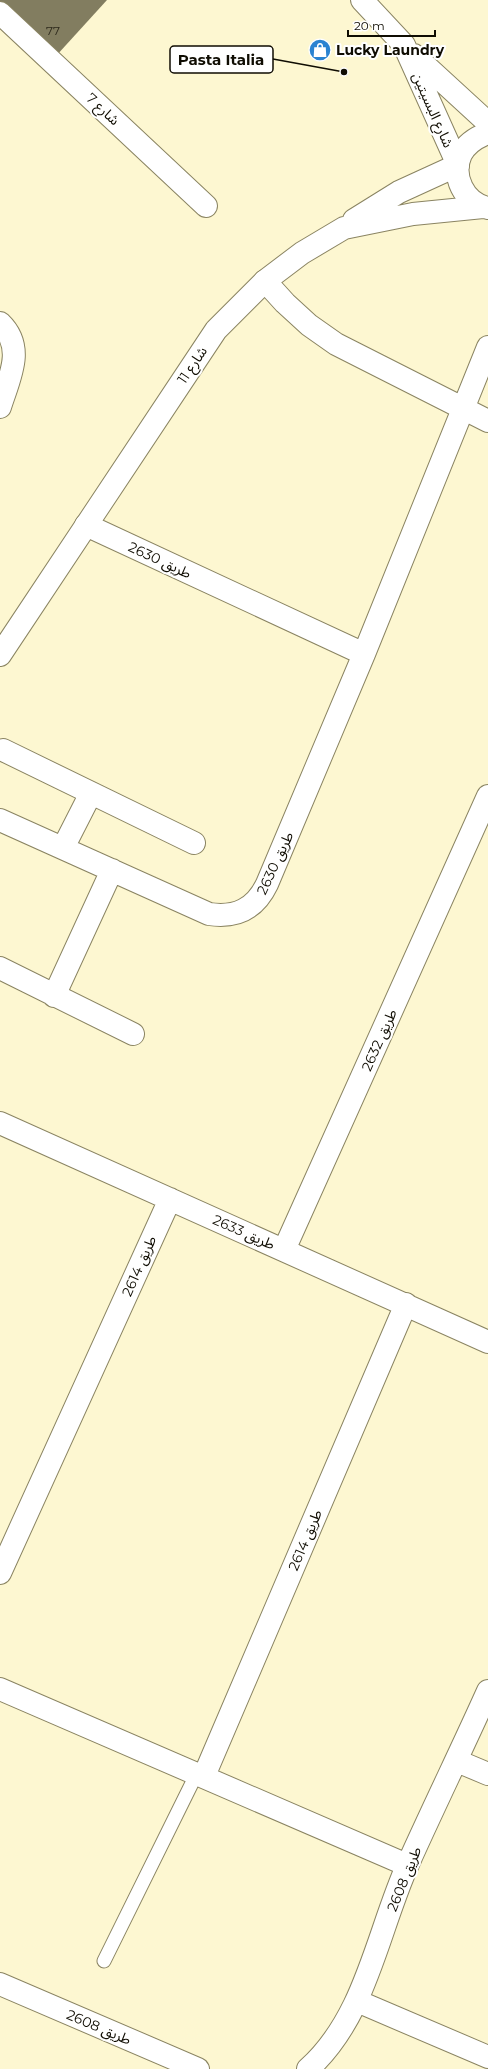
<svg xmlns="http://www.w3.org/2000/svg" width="488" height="2069" font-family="Montserrat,'Noto Sans Arabic',sans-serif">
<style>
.building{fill:#827d60}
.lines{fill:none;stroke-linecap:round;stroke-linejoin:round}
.service-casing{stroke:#8a8462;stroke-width:15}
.minor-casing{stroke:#8a8462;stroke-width:24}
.tertiary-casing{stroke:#8a8462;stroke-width:24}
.secondary-casing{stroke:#8a8462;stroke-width:24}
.service{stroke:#fff;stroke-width:13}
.minor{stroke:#fff;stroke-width:22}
.tertiary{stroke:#fff;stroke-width:22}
.secondary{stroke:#fff;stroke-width:22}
.labels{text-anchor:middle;stroke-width:4;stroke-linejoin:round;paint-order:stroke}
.number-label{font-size:12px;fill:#2c281a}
.poi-label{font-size:14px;font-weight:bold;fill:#0f0c02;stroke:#fff;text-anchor:start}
.street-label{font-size:14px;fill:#0f0c02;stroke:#fff}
.leader{fill:none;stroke:#0f0c02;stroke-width:1.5}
.callout-dot{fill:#0f0c02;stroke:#fff;stroke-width:1.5}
.callout{fill:#fff;stroke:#0f0c02;stroke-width:1.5}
.callout-label{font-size:15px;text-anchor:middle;font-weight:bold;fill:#0f0c02}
</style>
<rect width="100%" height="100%" fill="#fdf7d1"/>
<path class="building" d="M0,0H107L56,56L0,6Z"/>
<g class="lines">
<g class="service-casing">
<path id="service" d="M104,1961L197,1773"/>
</g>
<g class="minor-casing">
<path id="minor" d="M0,13L206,206
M265,281L285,303L309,325L336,344L488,421
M0,323C26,348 9,378 0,407
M86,525L364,654
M3,750L194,843
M0,820L209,914C236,918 255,909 267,884L364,654L488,347
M63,848L91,793
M0,968L133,1034
M54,996L112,870
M0,1123L488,1342
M284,1250L488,796
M0,1573L170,1199
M0,1689L407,1865
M457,1761L488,1774
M204,1776L406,1304
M0,1984L198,2069
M357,2001L488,2057
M308,2069C366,2017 377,1933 408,1864C434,1806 462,1749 488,1691"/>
</g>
<g class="tertiary-casing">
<path id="tertiary" d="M362,0L404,45L458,165
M414,55L488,123"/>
</g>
<g class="secondary-casing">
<path id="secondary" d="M488,133C477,137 467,143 461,154C451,176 464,203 488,208
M354,220L399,192L458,165
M0,655L216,330L265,281L302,253L344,228L413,214L483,207"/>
</g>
<use href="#service" class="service"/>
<use href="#minor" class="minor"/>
<use href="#tertiary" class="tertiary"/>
<use href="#secondary" class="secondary"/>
</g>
<defs>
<g id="shop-disc" transform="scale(1.15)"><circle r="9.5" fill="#2a83d1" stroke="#fff"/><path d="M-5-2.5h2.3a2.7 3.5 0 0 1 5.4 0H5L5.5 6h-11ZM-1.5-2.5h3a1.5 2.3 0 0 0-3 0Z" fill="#fff"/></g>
</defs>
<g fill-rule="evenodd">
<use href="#shop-disc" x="320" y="50"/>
</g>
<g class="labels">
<g class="number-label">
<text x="53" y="35">77</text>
</g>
<g class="poi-label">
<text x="336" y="55">Lucky Laundry</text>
</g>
<g class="street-label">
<text transform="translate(103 109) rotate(43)" y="5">شارع 7</text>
<text transform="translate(433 110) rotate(66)" y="5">شارع البسيتين</text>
<text transform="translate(192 365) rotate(-56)" y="5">شارع 11</text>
<text transform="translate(160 560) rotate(25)" y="5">طريق 2630</text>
<text transform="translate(275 863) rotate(-65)" y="5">طريق 2630</text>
<text transform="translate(379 1040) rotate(-66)" y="5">طريق 2632</text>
<text transform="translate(244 1232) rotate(24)" y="5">طريق 2633</text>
<text transform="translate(139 1266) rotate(-66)" y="5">طريق 2614</text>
<text transform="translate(305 1540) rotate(-67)" y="5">طريق 2614</text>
<text transform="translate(404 1879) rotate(-68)" y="5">طريق 2608</text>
<text transform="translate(99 2027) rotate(23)" y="5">طريق 2608</text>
</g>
</g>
<path class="leader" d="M344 72L273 59"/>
<circle class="callout-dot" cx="344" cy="72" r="4"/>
<rect class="callout" x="170" y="46" width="103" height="27" rx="4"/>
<g class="callout-label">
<text x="221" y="65">Pasta Italia</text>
</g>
<path d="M348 30v6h87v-6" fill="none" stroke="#0f0c02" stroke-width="2"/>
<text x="354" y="30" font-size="12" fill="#0f0c02" stroke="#ffffff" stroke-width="3" paint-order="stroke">20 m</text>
</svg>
